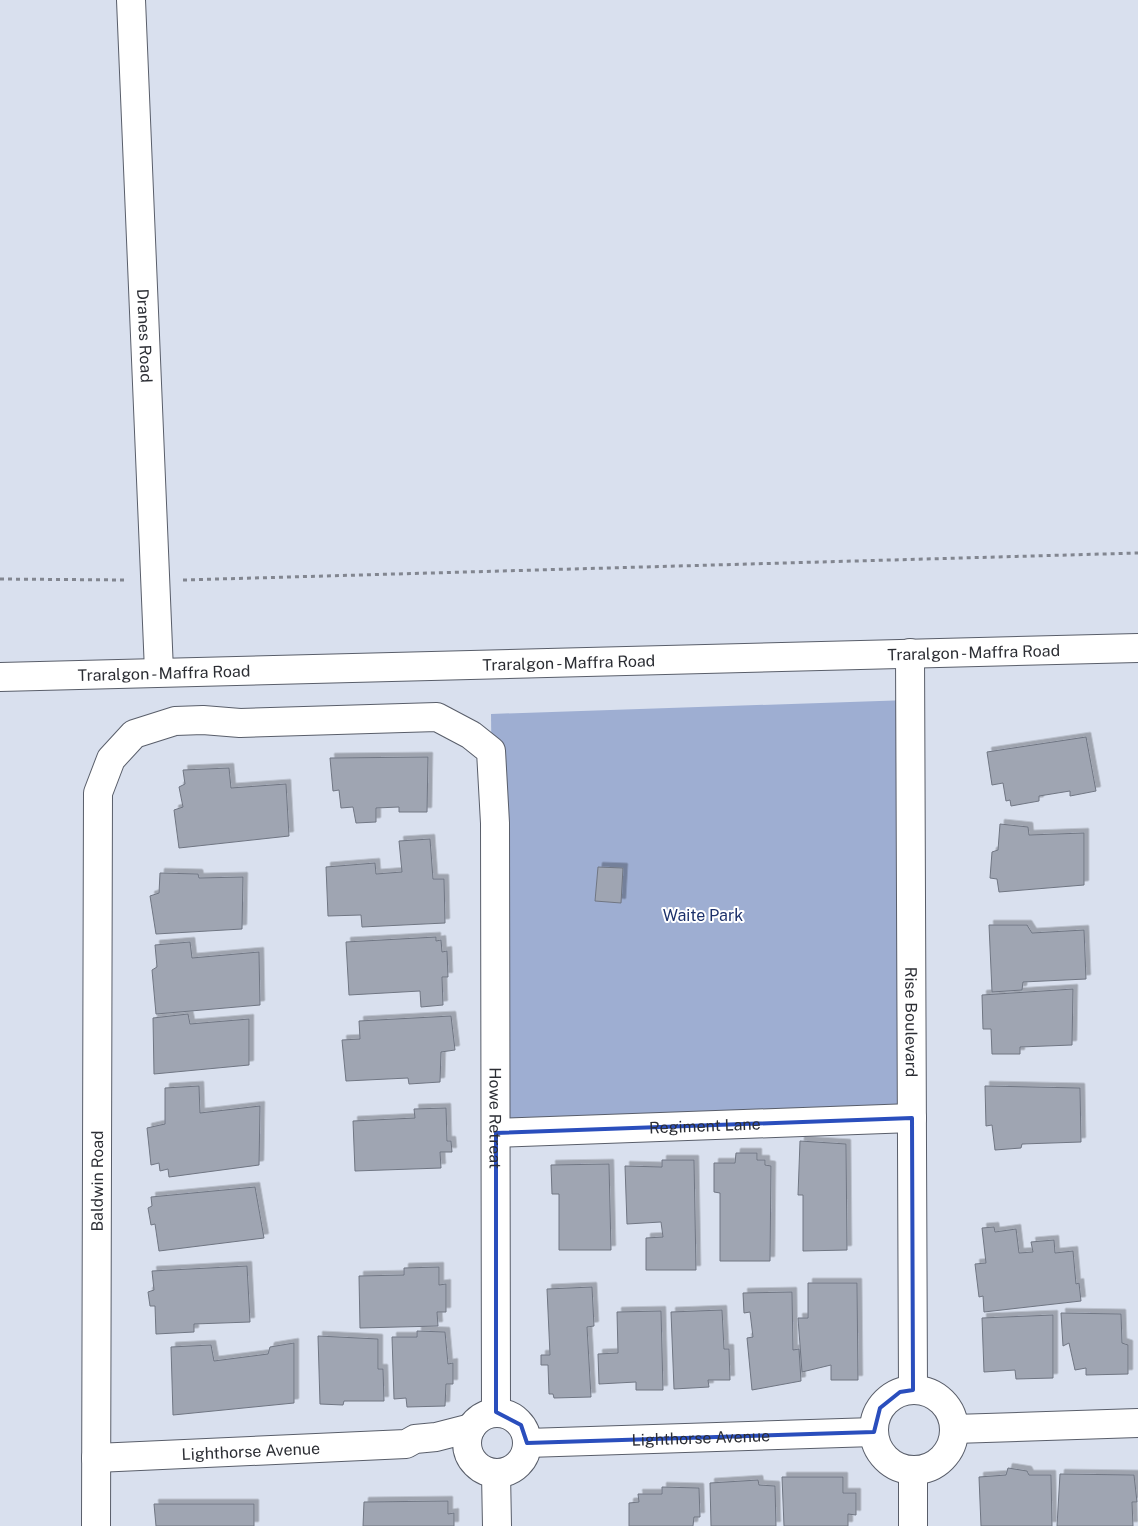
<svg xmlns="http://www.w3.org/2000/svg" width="1138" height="1526" font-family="'Public Sans',sans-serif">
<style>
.green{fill:#9eaed2}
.building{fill:#9fa5b2;stroke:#707683;filter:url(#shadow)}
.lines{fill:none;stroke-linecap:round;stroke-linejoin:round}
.minor-casing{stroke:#595e6a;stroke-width:30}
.major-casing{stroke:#595e6a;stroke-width:30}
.path{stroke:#828690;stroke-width:3;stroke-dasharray:4 4;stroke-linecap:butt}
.minor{stroke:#fff;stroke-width:28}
.major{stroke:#fff;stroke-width:28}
.marked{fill:none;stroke:#2a4ebd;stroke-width:4;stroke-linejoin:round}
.labels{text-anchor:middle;stroke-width:4;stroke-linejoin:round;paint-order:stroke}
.street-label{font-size:16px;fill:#2c2e34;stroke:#fff}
.park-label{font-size:16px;fill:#1c316b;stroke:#fff}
</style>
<defs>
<filter id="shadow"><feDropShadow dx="4.5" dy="-4.5" stdDeviation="0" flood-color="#0004"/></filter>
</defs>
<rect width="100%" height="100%" fill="#d9e0ee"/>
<path class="green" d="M909,700L912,1118L496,1133L491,714Z"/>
<path class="building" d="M1086,737L1096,791L1070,796V791L1039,796V801L1011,806L1010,800L1006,801L1003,783L992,785L987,752Z
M428,757L427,812H399V807L376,808V822L356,823L353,807L341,808L339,790L333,791L330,758Z
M229,768L231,788L286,784L289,836L179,848L174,810L183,807L179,787L185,784L183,770Z
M1000,824L1028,827L1029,835L1084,833V885L999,892L997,879L990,878L992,852L998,850Z
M430,839L433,879H444L445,923L362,927L361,915L328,916L326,867L375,863L376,874L402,872L399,841Z
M598,867L623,868L621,903L595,901Z
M160,873L198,874L199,878L243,877L242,929L156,934L150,896L159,893Z
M989,925H1027L1032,933L1084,930L1086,979L1023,982L1022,990L992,992Z
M436,937V941L441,940L442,952L447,951L448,977H442L443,1005L421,1007L420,991L349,995L346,942Z
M190,942L192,958L259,952L260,1005L156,1014L152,970L157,967L155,945Z
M1073,989L1072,1045L1020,1047V1054H992L991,1029H983L982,995Z
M188,1014L190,1024L249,1019V1065L154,1074L153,1018Z
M451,1016L455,1050L441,1052L440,1082L409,1084L408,1078L346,1081L342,1040L360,1039L359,1021Z
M199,1086L200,1113L260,1106L259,1165L169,1177L168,1169L160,1171L159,1163L151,1165L147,1128L165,1124V1088Z
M985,1086L1080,1088L1081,1142L1022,1144L1021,1148L995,1150L992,1125L986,1126Z
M446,1108L447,1141H451L452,1152H440L441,1168L355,1171L353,1121L415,1118L414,1109Z
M800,1141L846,1144L847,1250L803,1251V1195H798Z
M736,1153H757V1160H765V1165L771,1166L770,1261H720V1193L714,1192V1163H735Z
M662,1160H694L696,1270H646V1238L663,1237L661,1222L627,1224L625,1166L662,1167Z
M609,1164L611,1250H559V1194H552L551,1165Z
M255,1187L264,1238L159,1251L155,1224L151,1225L148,1208L152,1206L151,1197Z
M994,1227L995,1232L1016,1229L1019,1253L1033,1252L1031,1242L1054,1240L1055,1253L1073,1251L1076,1284L1079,1283L1081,1301L984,1312L983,1296L979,1297L975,1264L986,1263L982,1228Z
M247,1266L250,1322L194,1324V1332L156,1334L155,1306H150L148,1292L154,1290L152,1271Z
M439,1267V1285L446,1284V1312H437L438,1326L360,1328L359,1276L404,1275V1268Z
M808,1283H857L858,1380H831V1365L802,1372L798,1318H808Z
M592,1287L594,1326L587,1327L591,1397L554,1398L553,1394H549L548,1365H541V1355H550L547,1289Z
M792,1292L793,1350L799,1349L801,1381L752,1390L747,1338L753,1337L750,1312L744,1313L743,1293Z
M722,1310L724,1349H729L730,1380H708L709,1387L674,1389L671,1312Z
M661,1311L663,1390H636V1382L599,1384L598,1354L618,1353L617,1312Z
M1061,1313L1121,1314L1122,1343L1128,1345V1374L1086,1375V1368L1075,1370L1069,1343L1063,1346Z
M1053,1315V1378L1016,1379L1015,1370L984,1372L982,1318Z
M417,1331L445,1332L448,1364L453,1363V1384H446L445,1406L407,1407L406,1398L394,1399L392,1337H417Z
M318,1336L378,1339V1369H383L384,1401H344L343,1405L320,1404Z
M294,1343V1403L173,1415L171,1347L211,1345L214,1361L268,1354L270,1347Z
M1008,1468L1027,1471L1029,1475H1051L1052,1526H981L979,1477L1006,1475Z
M1060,1474L1134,1475L1137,1502H1132L1133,1526H1057Z
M782,1477H843V1493H856V1515L848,1514V1526H784Z
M758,1480L759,1485L775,1486L776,1526H711L710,1483Z
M662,1487L699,1488L700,1517H694L693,1526H629V1503L639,1502L638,1494H662Z
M448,1501V1514L454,1513V1526H363L364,1502Z
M154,1504H254V1526H156Z"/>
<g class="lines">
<g class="minor-casing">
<g id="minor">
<path id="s1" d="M131,0L159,671"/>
<path id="s2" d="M910,653L913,1390"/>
<path id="s3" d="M496,1133L912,1118"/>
<circle cx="914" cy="1430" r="40"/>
<circle cx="497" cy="1443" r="30"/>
<path d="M954,1429L1138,1423"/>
<path id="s4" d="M527,1443L874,1432"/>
<path id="s5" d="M96,1458L406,1444L415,1439L436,1437L471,1428"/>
<path d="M913,1471V1526"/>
<path d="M496,1473L497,1526"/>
<path id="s6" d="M96,1526L98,793L111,759L134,734L175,721L203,720L240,723L437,717L471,735L491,751L495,823L496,1412"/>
</g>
</g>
<g class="major-casing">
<g id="major">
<path id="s7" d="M0,677L1138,648"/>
</g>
</g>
<path class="path" d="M0,579L127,580
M183,580L1138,553"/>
<use href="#minor" class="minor"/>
<use href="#major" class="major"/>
</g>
<path class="marked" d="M912,1118L913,1390L900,1392L880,1408L874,1432L527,1443L521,1425L496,1412V1133Z"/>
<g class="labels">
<g class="street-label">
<text dy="6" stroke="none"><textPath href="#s1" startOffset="336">Dranes Road</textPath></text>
<text dy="6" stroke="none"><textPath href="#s7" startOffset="974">Traralgon - Maffra Road</textPath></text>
<text dy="6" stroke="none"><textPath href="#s7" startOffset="569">Traralgon - Maffra Road</textPath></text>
<text dy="6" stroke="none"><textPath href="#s7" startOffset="164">Traralgon - Maffra Road</textPath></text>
<text dy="6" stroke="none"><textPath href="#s2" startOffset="369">Rise Boulevard</textPath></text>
<text dy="6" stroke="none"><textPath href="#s6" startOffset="1540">Howe Retreat</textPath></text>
<text dy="6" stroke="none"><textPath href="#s3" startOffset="209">Regiment Lane</textPath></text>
<text dy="6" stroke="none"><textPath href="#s6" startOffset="345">Baldwin Road</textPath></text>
<text dy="6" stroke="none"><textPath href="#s4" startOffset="174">Lighthorse Avenue</textPath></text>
<text dy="6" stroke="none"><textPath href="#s5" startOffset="155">Lighthorse Avenue</textPath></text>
</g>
<g class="park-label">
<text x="703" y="921">Waite Park</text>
</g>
</g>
</svg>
